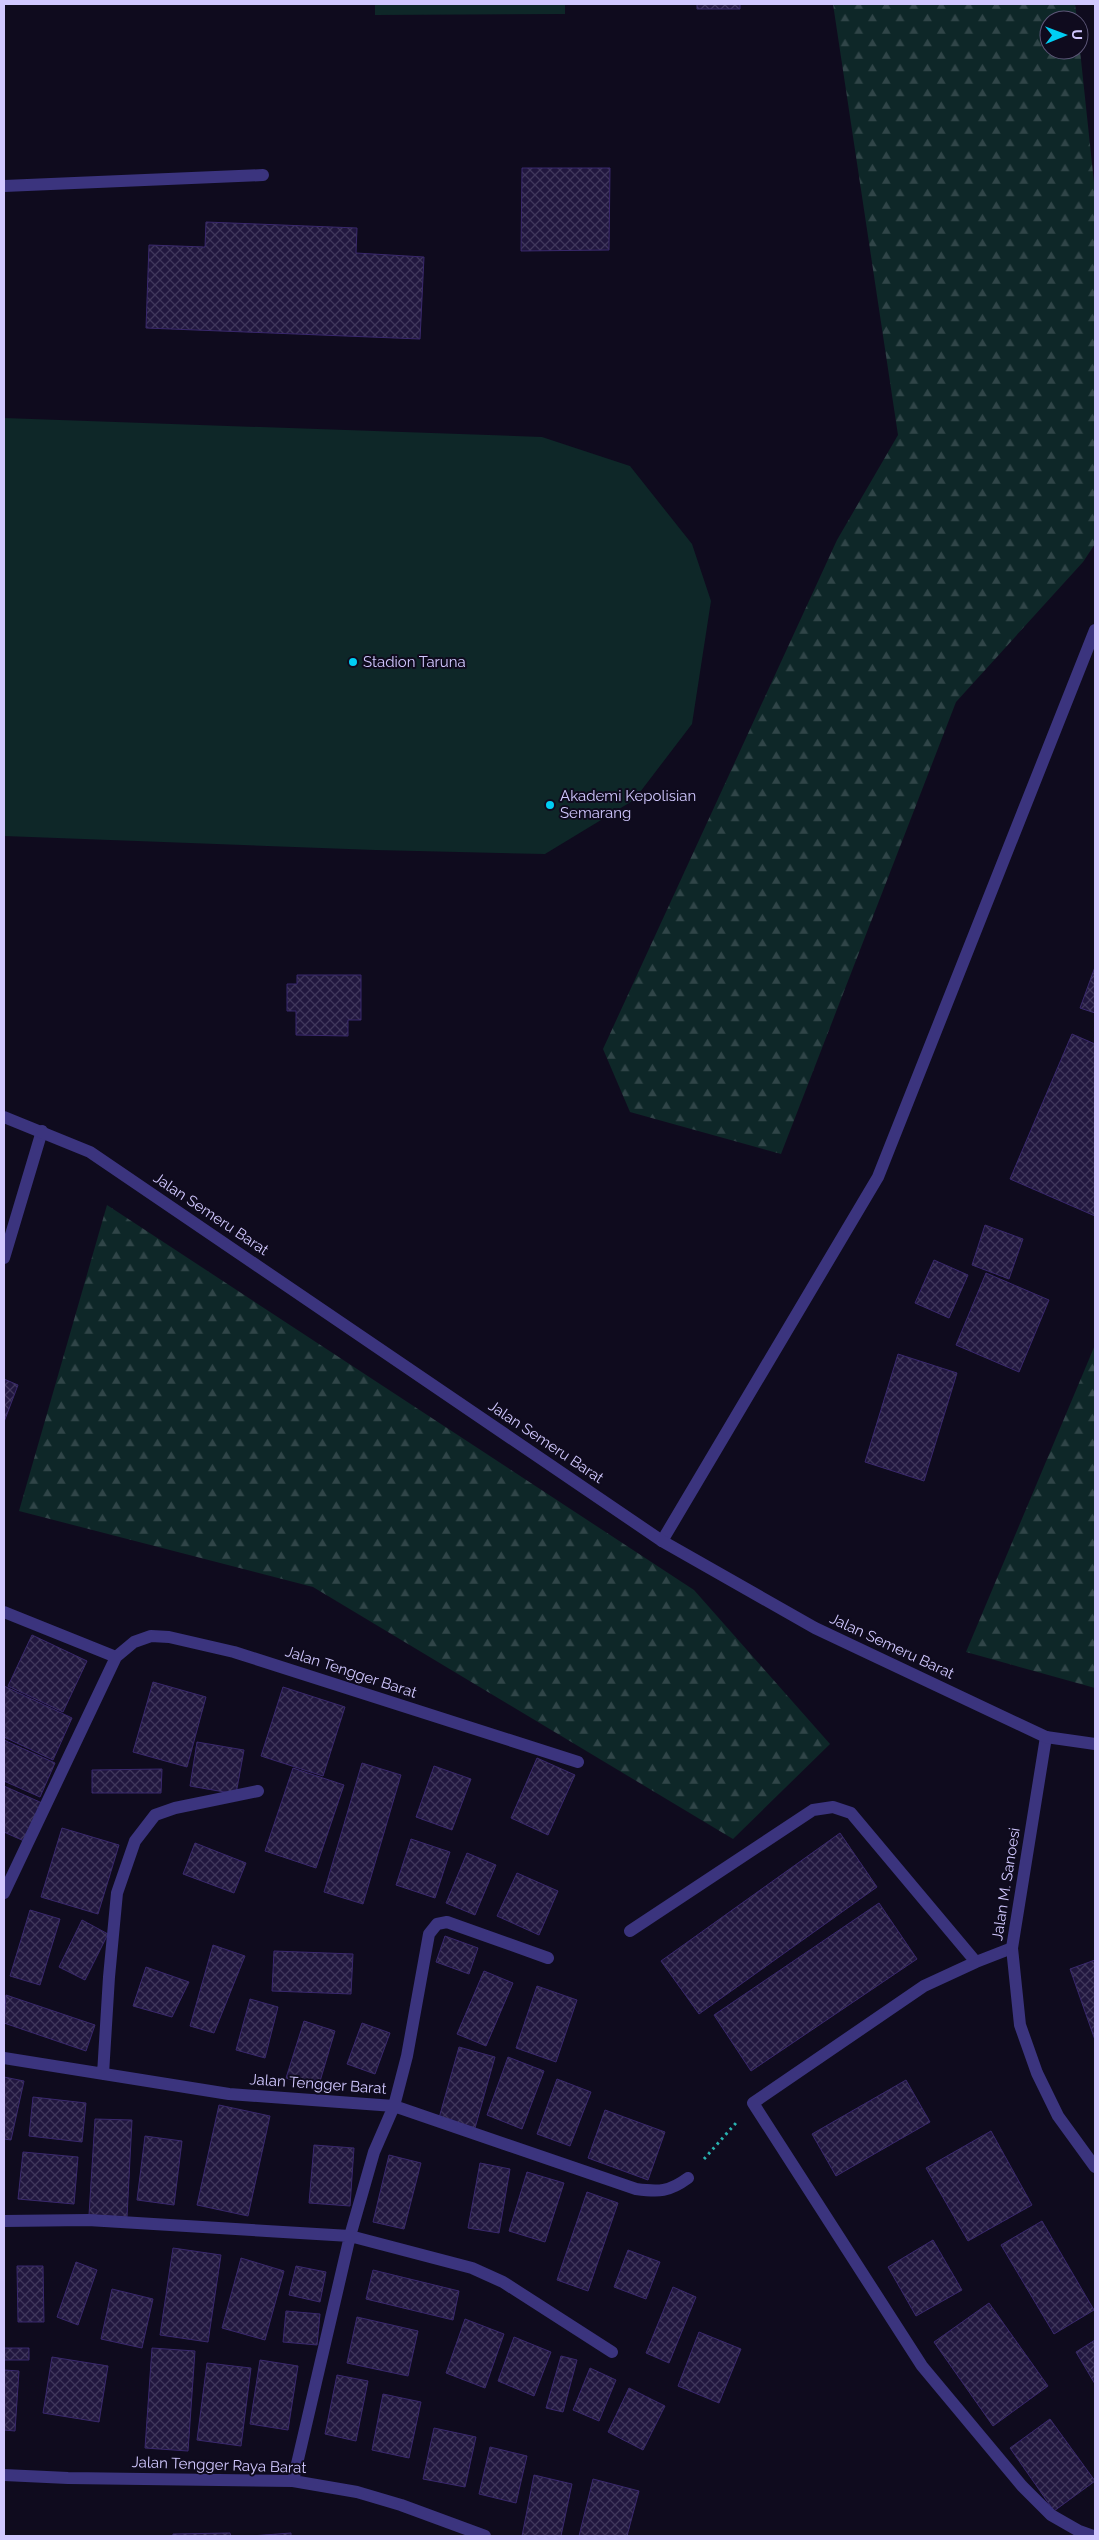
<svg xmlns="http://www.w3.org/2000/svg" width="1099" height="2540" font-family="Raleway,sans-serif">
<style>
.grass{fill:#0e2728}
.forest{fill:url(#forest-firs)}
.building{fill:url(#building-cross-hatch);stroke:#39286c}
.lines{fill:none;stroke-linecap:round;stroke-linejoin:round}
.path{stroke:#29b2b0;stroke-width:3;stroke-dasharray:2.5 4;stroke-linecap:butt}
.service{stroke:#3b347e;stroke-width:12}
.minor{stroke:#3b347e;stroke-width:12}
.tertiary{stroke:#3b347e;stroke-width:12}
.poi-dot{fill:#00cef3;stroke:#0f0b1e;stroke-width:2}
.labels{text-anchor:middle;stroke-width:4;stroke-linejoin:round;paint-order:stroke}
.poi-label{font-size:15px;fill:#d1c8ff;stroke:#0f0b1e;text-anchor:start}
.street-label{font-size:15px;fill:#d1c8ff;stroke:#0f0b1e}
</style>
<defs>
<pattern id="forest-firs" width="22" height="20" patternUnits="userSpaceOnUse" patternTransform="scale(1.25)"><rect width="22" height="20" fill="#0e2728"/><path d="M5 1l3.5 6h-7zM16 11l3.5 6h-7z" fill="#304548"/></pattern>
<pattern id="building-cross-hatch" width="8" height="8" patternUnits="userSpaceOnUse" patternTransform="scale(1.25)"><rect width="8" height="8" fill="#21173f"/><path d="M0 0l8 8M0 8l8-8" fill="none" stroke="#40375c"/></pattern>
</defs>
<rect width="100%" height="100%" fill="#0f0b1e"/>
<path class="grass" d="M375,4H565V14L375,15Z
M4,418L542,437L630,466L692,544L711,601L692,724L634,800L545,854L375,850L4,836Z"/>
<path class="forest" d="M833,4H1075L1077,20H1049V50H1079V41L1095,192V544L1083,562L956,702L781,1154L630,1112L603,1049L837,540L898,435Z
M107,1205L694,1590L830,1744L733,1839L313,1587L19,1511Z
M1095,1345V1688L966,1652Z"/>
<path class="building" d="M697,4H740V9H697Z
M522,168H610L609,250L521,251Z
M206,222L357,228L356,253L424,257L420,339L146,328L149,245L205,247Z
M1095,967V1013L1080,1008Z
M297,975H361V1020H348V1036L296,1035V1011H287V984H297Z
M1072,1034L1095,1044V1216L1010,1179Z
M985,1225L1023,1239L1009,1279L972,1265Z
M934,1260L968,1275L949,1318L915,1303Z
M986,1273L1049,1300L1019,1372L956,1345Z
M898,1354L957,1373L924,1481L865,1462Z
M4,1379L18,1385L4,1422Z
M32,1635L87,1661L63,1712L8,1686Z
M153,1682L206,1697L187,1767L133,1752Z
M4,1686L72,1718L53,1760L4,1737Z
M283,1687L345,1707L323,1776L261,1756Z
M4,1740L55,1763L40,1797L4,1781Z
M197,1742L244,1750L236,1794L190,1786Z
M537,1758L575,1775L548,1835L511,1818Z
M362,1763L401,1775L363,1904L324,1892Z
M434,1766L471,1779L452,1830L416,1817Z
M293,1768L344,1785L316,1868L265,1851Z
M162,1769L161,1793H92V1770Z
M4,1786L42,1803L24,1841L4,1832Z
M62,1828L119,1845L98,1914L41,1897Z
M840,1833L877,1887L699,2014L661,1961Z
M411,1839L450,1852L435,1898L396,1885Z
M195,1843L246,1863L234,1893L183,1874Z
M467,1853L496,1865L475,1915L446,1903Z
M517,1873L558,1891L539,1935L497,1916Z
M879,1903L917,1959L751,2071L714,2015Z
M30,1910L60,1919L40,1985L10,1976Z
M82,1920L108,1934L85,1980L59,1967Z
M445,1936L478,1948L469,1974L436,1962Z
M213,1945L245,1956L214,2033L190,2026Z
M274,1951L353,1954L351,1994L272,1991Z
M1095,1960V2040L1070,1969Z
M146,1967L189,1982L172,2017L133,2006Z
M484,1971L513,1983L486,2046L457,2034Z
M537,1986L577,2000L556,2062L516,2048Z
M6,1995L95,2025L86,2051L4,2023Z
M250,1999L278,2007L265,2058L236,2050Z
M304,2021L335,2031L318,2088L286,2078Z
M362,2023L390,2033L375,2074L347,2064Z
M459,2047L495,2057L475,2128L439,2118Z
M508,2057L544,2071L522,2129L487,2115Z
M4,2077L24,2081L11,2140L4,2139Z
M557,2079L591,2092L570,2146L537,2134Z
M906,2080L930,2122L836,2176L812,2134Z
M33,2097L86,2103L82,2142L29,2136Z
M219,2105L270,2116L248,2216L197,2205Z
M605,2110L665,2132L648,2180L588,2158Z
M95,2119L132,2120L127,2217L89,2215Z
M991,2131L1032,2205L968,2241L926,2168Z
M145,2136L182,2141L174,2205L137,2200Z
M314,2145L354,2148L350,2206L309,2203Z
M23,2152L78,2157L74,2204L18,2199Z
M389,2155L421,2163L404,2229L373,2222Z
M480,2163L510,2169L499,2233L468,2228Z
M527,2172L564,2183L545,2242L509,2231Z
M587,2192L618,2203L588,2291L557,2280Z
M1042,2221L1094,2310L1054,2334L1001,2245Z
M933,2240L962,2290L916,2316L888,2267Z
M173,2248L221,2255L208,2342L160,2335Z
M628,2250L660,2262L646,2299L614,2287Z
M241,2258L284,2271L265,2340L222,2328Z
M76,2262L97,2270L78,2325L57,2317Z
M17,2266H43L44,2322H18Z
M296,2266L326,2272L320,2302L289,2295Z
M373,2270L459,2291L453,2320L366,2299Z
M673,2287L696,2297L669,2363L646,2353Z
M112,2289L153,2299L142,2348L101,2339Z
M989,2303L1048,2386L993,2426L934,2342Z
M286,2311L320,2314L317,2345L283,2342Z
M357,2317L418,2331L408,2376L347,2363Z
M465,2319L504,2334L485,2388L446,2373Z
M699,2332L741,2349L719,2403L678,2386Z
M514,2337L551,2352L534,2396L498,2381Z
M1095,2340V2384L1076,2352Z
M4,2348H29V2360H4Z
M152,2348L195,2351L188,2451L145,2448Z
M561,2356L577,2360L563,2412L546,2408Z
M52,2357L108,2366L99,2422L43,2413Z
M260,2360L298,2366L288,2430L250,2424Z
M207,2363L251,2368L241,2446L197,2440Z
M590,2368L616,2380L599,2421L573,2410Z
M4,2370L19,2371L15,2431L4,2430Z
M337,2375L368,2381L356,2441L325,2434Z
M629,2388L665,2406L643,2450L608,2432Z
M383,2394L421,2402L409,2458L372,2450Z
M1050,2419L1095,2481L1054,2511L1010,2448Z
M434,2428L476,2437L465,2487L423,2479Z
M490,2447L527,2456L516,2503L479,2494Z
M534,2475L572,2484L561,2536H522Z
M593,2479L639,2491L627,2536H579Z
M230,2533L231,2536H173V2534Z
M291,2533V2536H251Z"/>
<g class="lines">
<path class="path" d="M704,2159L736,2123"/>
<path class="service" d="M4,186L263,175
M4,1258L42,1131
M630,1931L813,1810L833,1807L851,1813L976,1962
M1012,1948L976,1962L924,1986L753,2103L922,2366L1022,2486L1051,2515L1079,2531L1093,2536"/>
<path class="minor" d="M662,1541L878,1177L1095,630
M4,1612L116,1657
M1046,1737L1012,1948L1020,2025L1037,2073L1058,2116L1095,2167
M4,1893L116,1657L134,1642L151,1636L169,1637L234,1652L578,1762
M4,2058L229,2094L394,2106L636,2189C659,2192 669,2192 688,2178
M103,2074L109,1977L117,1893L135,1841L155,1815L175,1808L258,1791
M4,2221L88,2220L350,2236L472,2268L503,2282L612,2352
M4,2475L68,2478L293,2481L357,2492L401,2505L485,2536
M293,2481L350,2236L374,2152L394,2106L407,2056L429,1934L437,1924L447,1922L548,1958"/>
<path class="tertiary" d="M4,1117L90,1152L662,1541L815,1628L1046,1737L1095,1744"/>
</g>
<g class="poi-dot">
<circle cx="353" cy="662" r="5"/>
<circle cx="550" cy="805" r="5"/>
</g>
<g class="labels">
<g class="poi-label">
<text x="363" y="667">Stadion Taruna</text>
<text x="560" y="801">Akademi Kepolisian<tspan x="560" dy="17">Semarang</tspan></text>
</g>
<g class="street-label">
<text transform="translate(211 1214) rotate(34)" y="5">Jalan Semeru Barat</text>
<text transform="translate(546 1442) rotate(34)" y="5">Jalan Semeru Barat</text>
<text transform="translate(892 1646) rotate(25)" y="5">Jalan Semeru Barat</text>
<text transform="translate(351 1672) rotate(18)" y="5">Jalan Tengger Barat</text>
<text transform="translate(1006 1884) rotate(-81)" y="5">Jalan M. Sanoesi</text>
<text transform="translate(318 2084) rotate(4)" y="5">Jalan Tengger Barat</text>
<text transform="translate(219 2465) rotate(2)" y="5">Jalan Tengger Raya Barat</text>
</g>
</g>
<rect width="1099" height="2540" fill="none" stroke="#d1c8ff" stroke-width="10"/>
<g transform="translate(1064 35) rotate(89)"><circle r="24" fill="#0f0b1e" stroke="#5d5778"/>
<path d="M0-4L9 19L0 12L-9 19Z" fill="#00cef3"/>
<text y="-8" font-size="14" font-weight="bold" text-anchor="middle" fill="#d1c8ff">U</text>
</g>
</svg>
